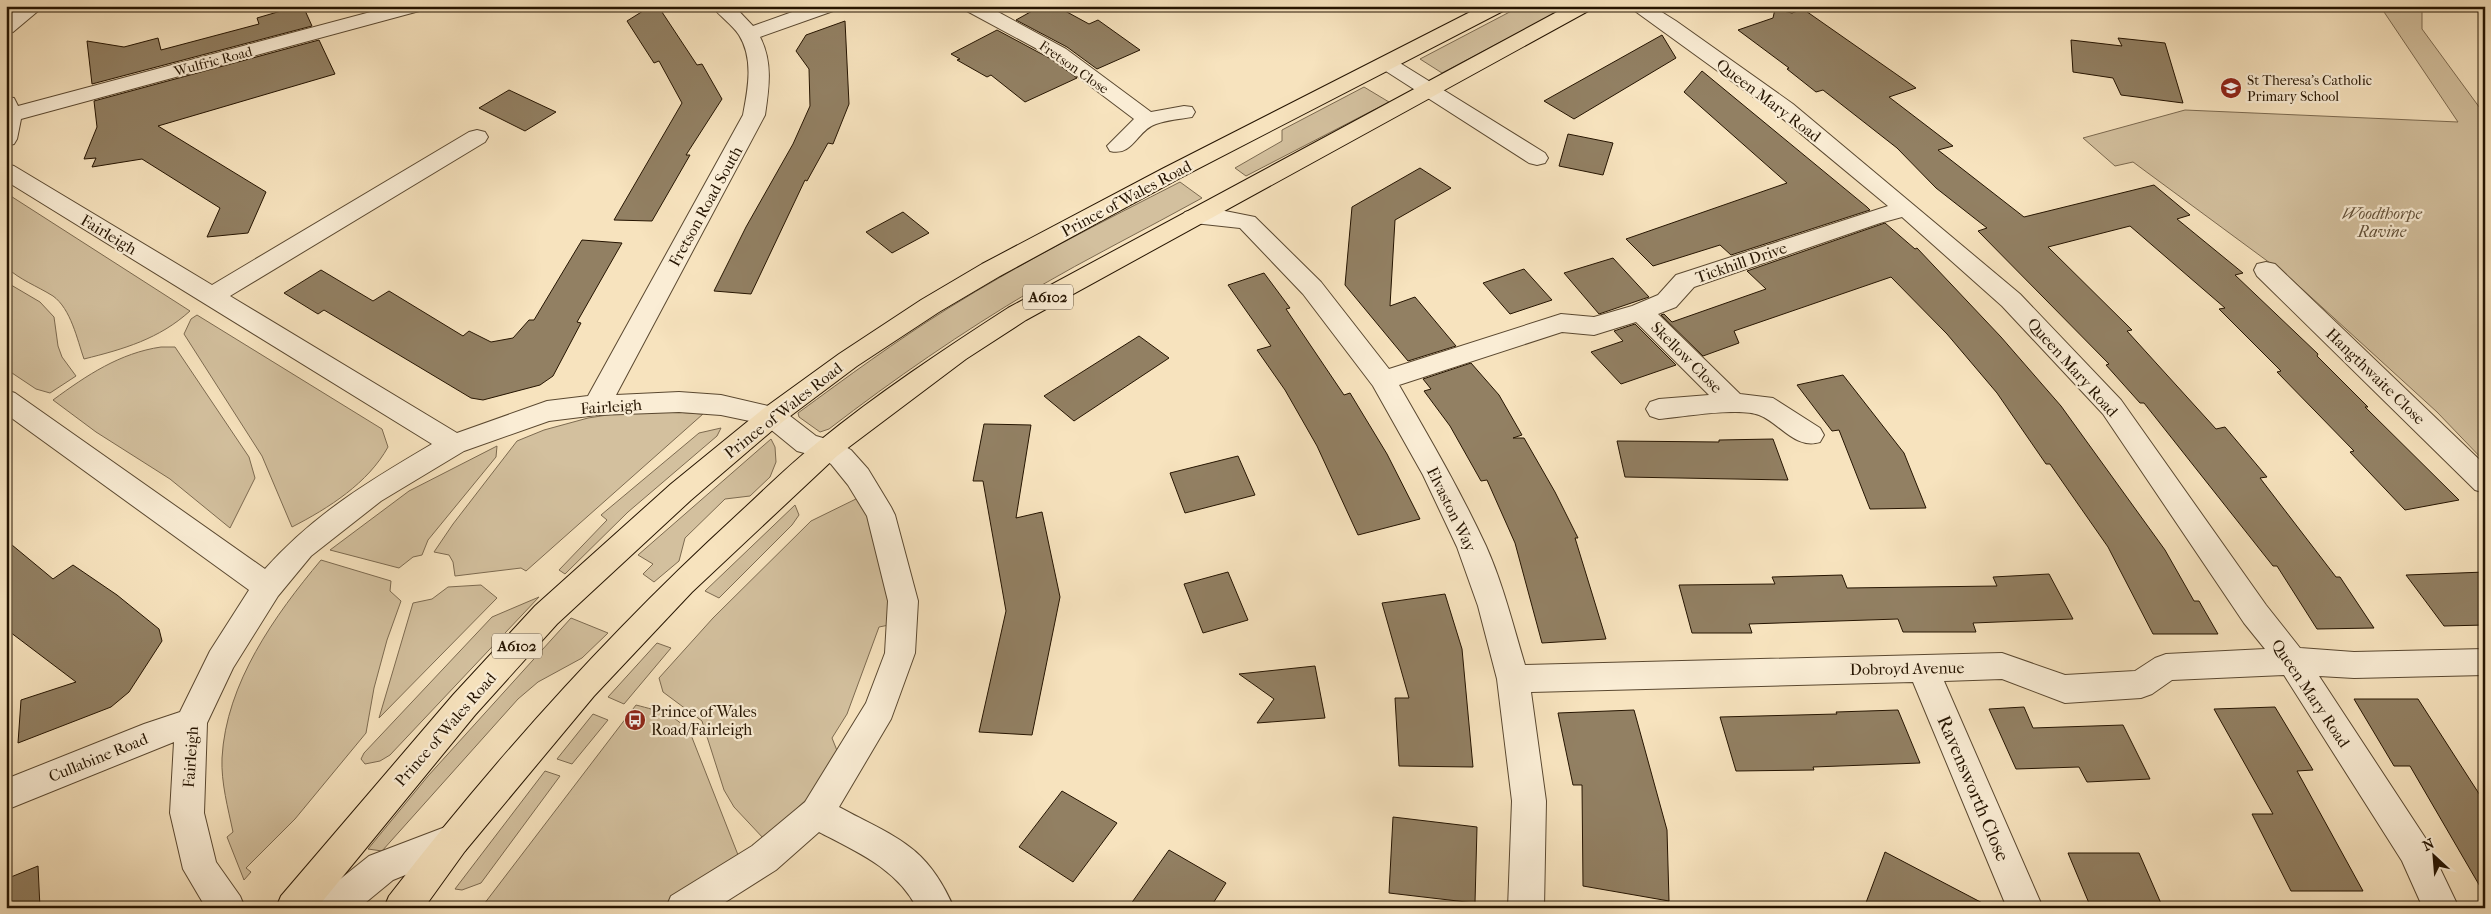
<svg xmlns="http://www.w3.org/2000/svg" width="2491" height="914" font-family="'IM FELL French Canon',serif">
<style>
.green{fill:#d3c09e;stroke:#7c6a50}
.building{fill:#928063;stroke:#251401}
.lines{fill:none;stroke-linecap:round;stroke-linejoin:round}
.minor-casing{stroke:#5a4830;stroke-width:2}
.highway-casing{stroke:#251401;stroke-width:2}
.minor{fill:#faedd5;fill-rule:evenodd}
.highway{fill:#f7e3be;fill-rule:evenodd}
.labels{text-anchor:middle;stroke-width:4.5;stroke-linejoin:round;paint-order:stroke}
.far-street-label{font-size:14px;fill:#251401;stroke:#faedd5}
.far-poi-label{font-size:14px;fill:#251401;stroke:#faedd5;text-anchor:start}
.shield{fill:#faedd5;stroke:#655541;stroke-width:1}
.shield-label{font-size:15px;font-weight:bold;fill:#251401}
.street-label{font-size:16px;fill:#251401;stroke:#faedd5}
.park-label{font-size:16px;font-style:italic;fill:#625038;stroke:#faedd5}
.poi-label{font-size:16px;fill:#251401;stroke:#faedd5;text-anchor:start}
.near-street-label{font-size:19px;fill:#251401;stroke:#faedd5}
</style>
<rect width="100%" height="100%" fill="#f7e3be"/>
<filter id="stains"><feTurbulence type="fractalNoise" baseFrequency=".004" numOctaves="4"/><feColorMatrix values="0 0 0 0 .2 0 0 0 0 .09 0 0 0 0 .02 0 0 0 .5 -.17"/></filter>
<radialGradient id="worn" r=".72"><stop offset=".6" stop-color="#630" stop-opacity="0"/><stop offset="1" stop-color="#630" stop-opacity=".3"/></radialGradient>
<path class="green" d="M1521,6H1569L1442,73L1420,59Z
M2380,6H2422V29L2485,115V462L2437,412L2289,277L2133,162L2115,166L2083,138L2185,110L2458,122Z
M1364,87L1389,102L1246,176L1235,168L1282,141V130Z
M1180,182L1202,198C1146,229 1088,258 1033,290C962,332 894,379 829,429L820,432L799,417L798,413C847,377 896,341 947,309C1022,262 1102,222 1180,182Z
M6,193L190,311C159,339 124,349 84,359C77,339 71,309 53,296C37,286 20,280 6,267Z
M6,282L40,302L54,317L58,346L62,357L76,376L50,393L36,389L6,369Z
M197,315L382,429L388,447C368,483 329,508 292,527L262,456L184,334L191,319Z
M161,347H175L249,457L255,478L230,528L170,479L96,432L53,400C87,375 120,353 161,347Z
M675,412L703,414L526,571L521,568L455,576L453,562L449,555L434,552L453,524L517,441L544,430L588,418L614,414Z
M721,428L717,436L628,512L565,574L559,570L607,520L601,515L699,433Z
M771,439L775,447L776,462L770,477L750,496L725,499L685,538L679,561L654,582L643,574L653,564L638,555Z
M497,446L496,457L428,540L422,555L413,557L399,568L330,550L409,491Z
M860,497C882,542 888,575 889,625L879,627L847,714L832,738L840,758L807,799L764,839L734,807L724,790L702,721L663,692L659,678L713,618L811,521Z
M795,505L799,515L792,525L719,598L705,591Z
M321,560L391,581L390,591L401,601L387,640L374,688L366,733L295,819L246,868L251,872L244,880L227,837L233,832C228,808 221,783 222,758C226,683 275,615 321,560Z
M481,585L497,598L379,718L413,603L432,599L448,587Z
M539,597L390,755L380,761L365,764L361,759L364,753L492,617Z
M571,618L608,633L582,658L538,682L518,699L382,851L368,849L428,776Z
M657,643L671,648L624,704L608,697Z
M636,705C659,711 678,715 691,735L740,860L660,908L632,903L618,908H481Z
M593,714L608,720L572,764L557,759Z
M545,771L560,776L481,883L462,890L455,889Z"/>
<path class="building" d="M298,6H303L312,26L92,84L87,41L124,47L158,38L161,50L259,24L257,18Z
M651,6H658L697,65L702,64L722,99L686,155H690L652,221L614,220L682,103L659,61L654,63L627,21Z
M1041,6H1056L1089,24L1098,20L1140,50L1097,69L1067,47L1016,20Z
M1775,9L1792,13L1803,9L1916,88L1889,97L1953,146L1938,150L2024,217L2154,185L2190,215L2177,219L2243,273L2235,275L2318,354L2317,356L2368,407H2365L2459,500L2405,510L2350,452L2354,451L2277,372L2281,371L2219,309L2225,308L2130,226L2048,247L2132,330L2127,331L2216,429L2225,427L2267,477L2260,478L2336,577H2340L2374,628L2317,629L2277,566H2273L2144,403H2140L2106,365L2109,364L1978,231L1987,228L1936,188L1897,148L1823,90L1816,92L1787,69L1789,68L1738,30L1773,18Z
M845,21L849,104L833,144L828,143L807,181L805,180L751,294L714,291L746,227L793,144L810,106L809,69L796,51L806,35Z
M997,30L1051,59L1077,78L1025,102L991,75L987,77L957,60L960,59L951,54Z
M1662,35L1676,58L1574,119L1544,101Z
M2118,38L2165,43L2183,103L2121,95L2113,78L2073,72L2071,40L2122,46Z
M319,40L335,74L158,126L266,192L248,233L207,237L220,208L142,159L92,167L96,158L84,159L97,127L94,101Z
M1702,71L1867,207L1870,210L1731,255L1720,245L1653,266L1626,239L1787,183L1684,92Z
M509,90L556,112L525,131L479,108Z
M1568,134L1613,143L1603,175L1559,166Z
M1420,168L1451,188L1395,220L1390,306L1415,297L1456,346L1408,361L1345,285L1352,207Z
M903,212L929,233L892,253L866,232Z
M1885,223L1915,249L1917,248L2001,337L2061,406L2165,550L2194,601H2199L2218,634H2153L2108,547L2050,464H2046L1997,393L1947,334L1891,277L1734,331L1739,343L1703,356L1661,315L1664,314L1672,322L1766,289L1747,271Z
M582,240L622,243L577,322L581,323L553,376L540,385L483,400L471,398L324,310L318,314L284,293L321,270L373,301L389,291L463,336L469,331L491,342L513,338L529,320H534Z
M1613,258L1649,297L1599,314L1564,273Z
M1524,269L1552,300L1510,314L1483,283Z
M1264,273L1290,308L1286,309L1344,395L1350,393L1387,454L1420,519L1358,535L1317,446L1285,390L1257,350L1271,346L1228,285Z
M1635,324L1676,365L1621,384L1591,352L1623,341L1614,331Z
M1139,336L1169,358L1074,421L1044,396Z
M1471,363L1499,395L1522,435L1513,438H1524L1555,492L1578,538H1575L1606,639L1542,643L1515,543L1487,480L1481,481L1450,426L1424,391L1431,389L1423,379Z
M1843,375L1904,453L1926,508L1870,509L1839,430L1832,431L1797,385Z
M984,424L1031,425L1016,518L1042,512L1060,597L1032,735L979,732L1006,611L983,481H973Z
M1773,439L1788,480L1625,477L1617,441L1719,442V440Z
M1238,456L1255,495L1185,513L1170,473Z
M6,540L53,579L73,565L117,595L159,629L162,641L129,692L111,707L18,743L21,700L76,682L6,629Z
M1228,572L1248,620L1203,633L1184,584Z
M2485,572V625L2444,626L2406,575Z
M2049,574L2073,619L1973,623L1976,632H1903L1898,619L1749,624L1752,633H1692L1679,585L1775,584L1772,577L1842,575L1847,588L1997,586L1993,577Z
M1445,594L1462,649L1473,767L1399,766L1395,698H1409L1382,603Z
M1315,666L1325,718L1257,723L1274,699L1239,674Z
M2354,699H2418L2485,803V895L2410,766H2394Z
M2024,707L2033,728L2123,725L2150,779L2087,782L2079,767L2016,769L1989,709Z
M2275,707L2313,770L2297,771L2363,891H2291L2252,814H2273L2214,709Z
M1634,710L1667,830L1669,901L1583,886L1582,785H1573L1558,713Z
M1898,710L1920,763L1813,767L1814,770L1736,771L1720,717L1837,714L1836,712Z
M1062,791L1117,823L1073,882L1019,847Z
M1393,817L1477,827L1475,903L1389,893Z
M1169,850L1226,883L1210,908H1128Z
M1885,852L1992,908H1864Z
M2068,853H2139L2163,908H2091Z
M38,866L40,908H6V879Z"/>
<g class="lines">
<g class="minor-casing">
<path id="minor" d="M21,6H44L13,32L6,34V18Z
M393,6H426L423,10L21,119L17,139L14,144L6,146V97L14,98L18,106Z
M712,6H734L753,26L809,6H839L836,10L760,37C773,62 769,88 765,115L616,395L679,392L721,395L781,409L816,436L837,442L851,450L868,469L891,507L895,515L918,601L915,653L891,719L839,807C896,838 926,844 954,908H917C896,868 857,852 819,832L776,870L716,908H666L671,896L752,846L805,802L866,703L885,653L888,601L867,516L848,485L831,464L819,457L797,451L764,424L721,415L679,412L597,415L549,421L464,451L381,501L311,556L278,596L233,668L207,723L204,813L216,862L240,896L245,908H206L183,869L170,813L174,742L6,810V779L144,724L180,712L210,651L249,590L6,414V390L15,393L265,569C314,514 369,481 432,444L6,181V164L14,166L212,285L469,132L477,130L485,132L488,137L485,142L230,296L457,433L547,401L588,396L743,115C748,89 754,59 739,35C732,24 720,17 712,6Z
M962,6H987L1066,49L1151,112L1184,106L1192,107L1195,112L1192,117C1180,119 1167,120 1156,124C1137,130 1133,157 1110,151L1107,146L1134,119L1052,57L965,10Z
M1628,6H1652L1676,21L1793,104L2020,294L2121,400L2266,605L2300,648L2354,652L2485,649V675L2354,678L2319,676L2426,839L2459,908H2423L2402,861L2284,675L2172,680L2152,694L2141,698L2065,703L2002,679L1944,681L2043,908H2007L1913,682L1531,692L1546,801L1544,908H1508L1512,801L1497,679L1478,606L1457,547L1423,475L1373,386L1303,294L1240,228L1185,222L1181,217L1185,212L1193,210L1225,211L1255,217L1321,282L1389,369L1561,314L1594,317L1632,306L1658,295L1676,275L1888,206L1777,114ZM1902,217L2002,306L2103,414L2244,623L2265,649L2166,654L2155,658L2135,671L2065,675L2002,653L1525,665C1513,625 1503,584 1486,546C1460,490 1429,437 1399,385L1562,332L1594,335L1636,322L1709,395L1659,399L1650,402L1646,409L1650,416L1659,419C1681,417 1740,407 1759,415C1780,423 1795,450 1820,442L1824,435L1820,428L1773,398L1740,394L1658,314L1676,307L1694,287L1880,223Z
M1388,58L1395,60L1545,153L1548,158L1545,163L1537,165L1529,163L1381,68L1378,64L1381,60Z
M2266,262L2275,264L2485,465V493L2475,490L2257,276L2254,270L2257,264Z
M453,824L465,829L470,840L465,851L393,880L359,908H314L319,896L369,856Z"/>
</g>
<g class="highway-casing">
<path id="highway" d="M1482,6H1508L1505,10L1178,179L1000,276L939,312L857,366L781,423L691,500L557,624L475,715L317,908H276L281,896L453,695L535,606L671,484L763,409L839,354L921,300L982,264L1162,169Z
M1568,6H1593L1590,10L1026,320L966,359L837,456L692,592L594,696L465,851L424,908H384L389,896C495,759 610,631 738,514C764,490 790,464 818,442C878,393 943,350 1008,308Z"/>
</g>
<use href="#minor" class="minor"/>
<use href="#highway" class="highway"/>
</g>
<defs>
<g id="school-disc" transform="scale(1.125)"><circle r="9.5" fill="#8f2418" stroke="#faedd5"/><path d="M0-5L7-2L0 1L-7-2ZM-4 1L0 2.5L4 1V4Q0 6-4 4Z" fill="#fff"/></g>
<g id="bus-disc" transform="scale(1.125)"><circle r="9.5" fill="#8f2418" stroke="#faedd5"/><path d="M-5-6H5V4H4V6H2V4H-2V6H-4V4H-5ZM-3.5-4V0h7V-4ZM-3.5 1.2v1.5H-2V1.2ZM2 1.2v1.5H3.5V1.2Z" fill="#fff"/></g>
</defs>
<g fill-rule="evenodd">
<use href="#school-disc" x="2231" y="88"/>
<use href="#bus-disc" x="635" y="720"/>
</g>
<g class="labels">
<g class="far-street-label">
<text transform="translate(213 61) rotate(-15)" y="5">Wulfric Road</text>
<text transform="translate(1074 67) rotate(35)" y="5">Fretson Close</text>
</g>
<g class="far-poi-label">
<text x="2247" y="85">St Theresa's Catholic<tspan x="2247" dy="16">Primary School</tspan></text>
</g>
<g class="shield">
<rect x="1023" y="284.5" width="50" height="25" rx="4"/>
<rect x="492" y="633.5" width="50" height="25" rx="4"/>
</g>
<g class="shield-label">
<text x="1048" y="302">A6102</text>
<text x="517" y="651">A6102</text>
</g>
<g class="street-label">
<text transform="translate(1769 100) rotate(37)" y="6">Queen Mary Road</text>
<text transform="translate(1126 198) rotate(-28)" y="6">Prince of Wales Road</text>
<text transform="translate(705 206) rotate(-61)" y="6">Fretson Road South</text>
<text transform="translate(109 234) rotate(31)" y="6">Fairleigh</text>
<text transform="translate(1741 262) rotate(-19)" y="6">Tickhill Drive</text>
<text transform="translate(1687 357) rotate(45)" y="6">Skellow Close</text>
<text transform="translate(2073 367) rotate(48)" y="6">Queen Mary Road</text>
<text transform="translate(2376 376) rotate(44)" y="6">Hangthwaite Close</text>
<text transform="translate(611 406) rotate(-4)" y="6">Fairleigh</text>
<text transform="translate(783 410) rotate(-38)" y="6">Prince of Wales Road</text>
<text transform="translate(1452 509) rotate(64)" y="6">Elvaston Way</text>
<text transform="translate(1907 668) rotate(-1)" y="6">Dobroyd Avenue</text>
<text transform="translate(2311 693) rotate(56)" y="6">Queen Mary Road</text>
<text transform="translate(445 729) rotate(-49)" y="6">Prince of Wales Road</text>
<text transform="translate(98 757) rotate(-22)" y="6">Cullabine Road</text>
<text transform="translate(190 757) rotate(-86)" y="6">Fairleigh</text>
</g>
<g class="park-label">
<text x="2382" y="219">Woodthorpe<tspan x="2382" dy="18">Ravine</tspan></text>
</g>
<g class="poi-label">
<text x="651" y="717">Prince of Wales<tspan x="651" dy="18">Road/Fairleigh</tspan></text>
</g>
<g class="near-street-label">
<text transform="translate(1974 788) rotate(67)" y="7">Ravensworth Close</text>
</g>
</g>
<rect width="2491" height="914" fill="none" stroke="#f7e3be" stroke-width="25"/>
<rect x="8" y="8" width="2476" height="899" fill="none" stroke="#251401" stroke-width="2.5"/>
<rect x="12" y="12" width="2466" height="889" fill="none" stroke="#251401"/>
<g transform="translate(2434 856) rotate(334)" stroke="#faedd5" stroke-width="4" paint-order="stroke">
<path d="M0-4L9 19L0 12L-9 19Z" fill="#251401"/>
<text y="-8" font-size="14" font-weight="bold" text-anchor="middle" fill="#251401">N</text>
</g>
<rect width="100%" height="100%" filter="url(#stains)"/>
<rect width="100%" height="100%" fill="url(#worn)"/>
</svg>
